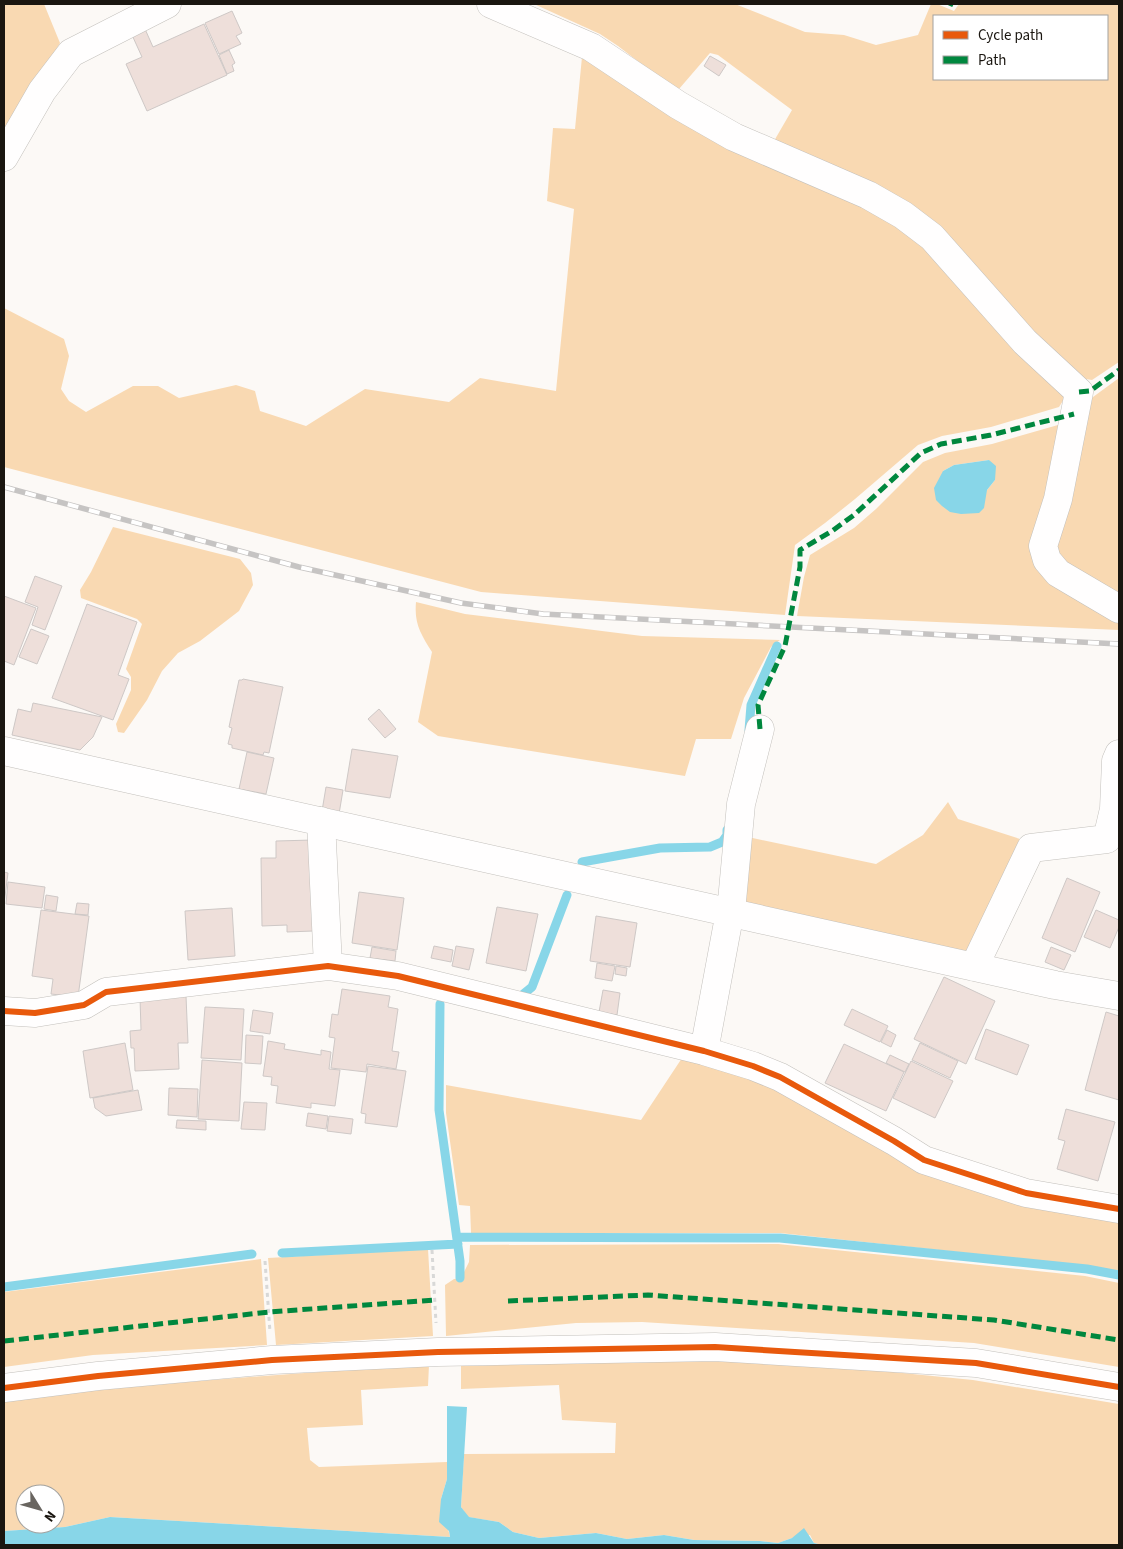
<svg xmlns="http://www.w3.org/2000/svg" width="1123" height="1549" font-family="'Source Sans 3',sans-serif">
<style>
.green{fill:#f9d9b2;fill-rule:evenodd}
.water{fill:#88d6e8}
.lines{fill:none;stroke-linecap:round;stroke-linejoin:round}
.stream{stroke:#88d6e8;stroke-width:9}
.building{fill:#eedfda;stroke:#cec8c6}
.minor-casing{stroke:#c3c0bc;stroke-width:29}
.path{stroke:#d8d8d7;stroke-width:3;stroke-dasharray:4 4;stroke-linecap:butt}
.minor{stroke:#fffefe;stroke-width:28}
.rail-casing{stroke:#c6c4c3;stroke-width:5.5}
.rail{stroke:#fff;stroke-width:4;stroke-dasharray:11;stroke-linecap:butt}
.quiet{stroke:#00873e;stroke-width:5;stroke-dasharray:10 5;stroke-linecap:butt}
.cycleway-casing{stroke:#fff;stroke-width:9}
.cycleway{stroke:#e8590c;stroke-width:6}
</style>
<rect width="100%" height="100%" fill="#fcf9f6"/>
<path class="green" d="M4,4H44L60,43L4,138Z
M534,4H735L805,32L844,35L876,45L918,35L931,4H937L954,11L959,4H1119V362L1092,380L1080,378L1044,344L940,231L774,141L792,110L718,55L710,53L679,89L669,85L618,46L600,34ZM934,16H1107V79H934Z
M582,57L676,120L736,152L888,218L921,244L1066,396L1059,407L991,427L942,436L918,445L855,499L825,523L795,545L785,615L481,592L4,467V308L64,339L69,356L61,389L69,401L86,412L133,386H158L179,398L236,385L255,391L260,411L306,426L365,389L449,402L480,378L556,391L574,209L547,201L553,128L575,129Z
M1119,378V600L1063,571L1052,546L1084,406L1093,397Z
M1058,425L1063,428L1036,551L1119,616V630L797,616L804,577L810,555L854,528L876,509L923,462L945,453L992,444ZM989,460L995,480L987,490L943,471L954,465Z
M113,527L240,559L251,573L253,585L239,611L200,641L178,653L162,671L147,700L124,733L118,732L116,724L131,690V677L126,669L142,624L137,619L81,598L80,590L91,572Z
M416,602L465,614L642,636L780,640L771,647L744,698L731,739H696L685,776L438,736L418,722L432,652C421,634 414,624 416,602Z
M948,802L958,819L1020,839L969,953L742,902L748,837L876,864L923,835Z
M682,1058L756,1075L920,1168L1119,1218V1271L1088,1266L780,1233H471L470,1206L459,1205L446,1113V1085L641,1120Z
M778,1244L1085,1276L1119,1283V1367L974,1343L642,1322L576,1323L446,1336L445,1285L454,1279L463,1278V1274L469,1262L470,1245Z
M428,1249L433,1336L276,1345L268,1258Z
M261,1259L267,1345L93,1355L4,1367V1292Z
M717,1360L852,1368L973,1380L1119,1404V1545H822L814,1543L810,1535L792,1538L778,1543L760,1541L694,1540L664,1535L627,1539L596,1533L539,1538L513,1532L499,1522L468,1517L461,1507L464,1454L615,1453L616,1423L562,1420L559,1385L461,1389V1366Z
M429,1365L428,1386L361,1390L363,1425L307,1428L310,1460L319,1467L447,1462V1479L441,1499L450,1537L110,1517L65,1527L4,1531V1401C145,1383 287,1374 429,1365ZM25,1494H55V1524H25Z"/>
<path class="water" d="M989,460L996,466L995,480L987,490L984,508L979,513L961,514L950,512L942,506L936,500L934,488L943,471L954,465Z
M447,1406L467,1407L461,1507L469,1517L499,1522L513,1532L539,1538L596,1533L627,1539L664,1535L694,1540L760,1541L778,1543L792,1538L804,1528L814,1543L822,1545H4V1531L65,1527L110,1517L450,1537L449,1531L439,1522L441,1499L447,1479Z"/>
<g class="lines">
<path class="stream" d="M749,730L751,705L777,646
M582,862L660,848L710,847L722,842L727,835V830
M516,1000L532,987L567,895
M440,1004L439,1110L460,1261V1278
M457,1237L780,1238L1087,1269L1119,1275
M282,1253L458,1244
M4,1287L252,1254"/>
</g>
<path class="building" d="M232,11L242,33L236,36L241,44L219,54L205,23Z
M204,24L227,75L147,111L126,64L142,57L132,35L145,29L153,47Z
M229,50L235,63L232,65L234,71L227,74L219,55Z
M710,56L726,65L719,76L704,66Z
M35,576L62,586L45,630L32,625L38,607L25,602Z
M4,596L36,608L14,665L4,661Z
M87,604L137,622L118,675L129,679L113,720L52,698Z
M31,629L49,636L37,664L19,657Z
M243,679L283,687L269,753L264,752L263,755L232,748V745L228,744L232,728L229,727L239,680H242Z
M33,703L102,717L93,737L80,750L12,735L18,709L31,712Z
M379,709L396,729L385,738L368,719Z
M352,749L398,756L390,798L345,791Z
M247,752L274,758L266,794L239,789Z
M326,787L343,790L339,814L322,811Z
M313,840V931L287,932V925L262,926L261,858H276V841Z
M4,872L8,873L4,904Z
M1067,878L1100,892L1075,952L1042,938Z
M8,882L45,887L42,908L6,904Z
M359,892L404,898L397,950L352,943Z
M46,895L58,897L56,911L44,909Z
M77,903L89,904L88,915L75,914Z
M497,907L538,914L526,971L486,963Z
M232,908L235,956L188,960L185,911Z
M41,910L89,916L78,997L51,994L53,979L32,976Z
M1096,910L1119,920V927L1110,948L1084,937Z
M596,916L637,923L630,967L590,961Z
M434,946L453,950L451,962L431,958Z
M456,946L474,949L469,970L452,966Z
M372,947L396,951L395,961L370,958Z
M1051,947L1071,955L1064,970L1045,962Z
M597,963L615,966L612,981L595,978Z
M616,966L627,968L626,976L615,974Z
M944,977L995,1001L966,1064L914,1039Z
M342,989L390,996L388,1007L398,1009L392,1051L399,1052L396,1069L367,1064L366,1072L331,1068L335,1038L329,1037L332,1014L338,1015Z
M603,990L620,993L617,1015L599,1012Z
M186,996L188,1043H178L179,1069L135,1071L134,1048H131L130,1031L141,1030L140,998Z
M205,1007L244,1009L241,1060L201,1058Z
M852,1009L888,1026L880,1042L844,1025Z
M253,1010L273,1013L270,1034L250,1031Z
M1106,1012L1119,1016V1100L1085,1090Z
M986,1029L1029,1045L1017,1075L975,1059Z
M887,1030L896,1035L891,1047L881,1042Z
M246,1035L263,1036L261,1064L245,1063Z
M268,1041L285,1044L284,1049L321,1055V1050L331,1052L329,1069L340,1070L335,1106L311,1103V1108L276,1103L278,1086L271,1085L272,1077L263,1076Z
M125,1043L133,1090L90,1098L83,1051Z
M920,1043L958,1061L950,1078L912,1060Z
M844,1044L904,1072L886,1111L825,1083Z
M890,1055L909,1064L905,1072L886,1063Z
M202,1060L242,1063L239,1121L198,1119Z
M911,1061L953,1081L935,1118L893,1098Z
M368,1066L406,1071L397,1127L365,1123L366,1114L361,1113Z
M169,1088L198,1089L197,1117L168,1115Z
M138,1090L142,1110L106,1116L95,1108L93,1098Z
M244,1102L267,1103L265,1130L241,1129Z
M1066,1109L1115,1122L1098,1181L1057,1169L1065,1141L1058,1139Z
M308,1113L328,1116L326,1129L306,1126Z
M329,1116L353,1119L351,1134L327,1131Z
M177,1120L206,1121V1130L176,1128Z"/>
<g class="lines">
<g class="minor-casing">
<path id="minor" d="M491,4L591,47L678,105L734,137L868,195L903,215L932,237L1025,342L1079,392L1058,499L1043,546L1047,560L1058,573L1119,609
M4,157L42,91L71,53L167,4
M4,751L1055,985L1119,996
M321,821L328,966
M974,967L1031,848L1107,839L1114,809L1116,761L1119,754
M4,1011L35,1013L84,1005L106,992L328,966L398,976L704,1051L753,1066L780,1077L894,1141L924,1160L1026,1193L1119,1209
M704,1051L732,901L741,804L760,729
M4,1388L98,1376L272,1360L438,1352L715,1347L976,1363L1119,1387"/>
</g>
<path class="path" d="M432,1250L436,1323
M265,1261L270,1332"/>
<use href="#minor" class="minor"/>
<g class="rail-casing">
<path id="rail" d="M4,487L299,567L461,603L543,614L1119,644"/>
</g>
<use href="#rail" class="rail"/>
<path class="quiet" d="M950,6L951,4
M1079,392L1090,391L1119,370
M760,729L758,705L785,646L800,567V550L832,531L854,515L921,453L941,444L991,435L1074,414
M508,1301L648,1295L994,1320L1119,1340
M4,1341L269,1312L435,1300"/>
<g class="cycleway-casing">
<path id="cycleway" d="M4,1011L35,1013L84,1005L106,992L328,966L398,976L704,1051L753,1066L780,1077L894,1141L924,1160L1026,1193L1119,1209
M4,1388L98,1376L272,1360L438,1352L715,1347L976,1363L1119,1387"/>
</g>
<use href="#cycleway" class="cycleway"/>
</g>
<rect width="1123" height="1549" fill="none" stroke="#1a1610" stroke-width="10"/>
<rect x="933" y="15" width="175" height="65" fill="#ffffff" stroke="#a3a29f"/>
<rect x="943" y="31" width="25" height="8" fill="#e8590c" stroke="#a3a29f"/>
<text x="978" y="40" font-size="15" fill="#1a1610">Cycle path</text>
<rect x="943" y="56" width="25" height="8" fill="#00873e" stroke="#a3a29f"/>
<text x="978" y="65" font-size="15" fill="#1a1610">Path</text>
<g transform="translate(40 1509) rotate(127)"><circle r="24" fill="#ffffff" stroke="#a3a29f"/>
<path d="M0-4L9 19L0 12L-9 19Z" fill="#696560"/>
<text y="-8" font-size="14" font-weight="bold" text-anchor="middle" fill="#1a1610">N</text>
</g>
</svg>
